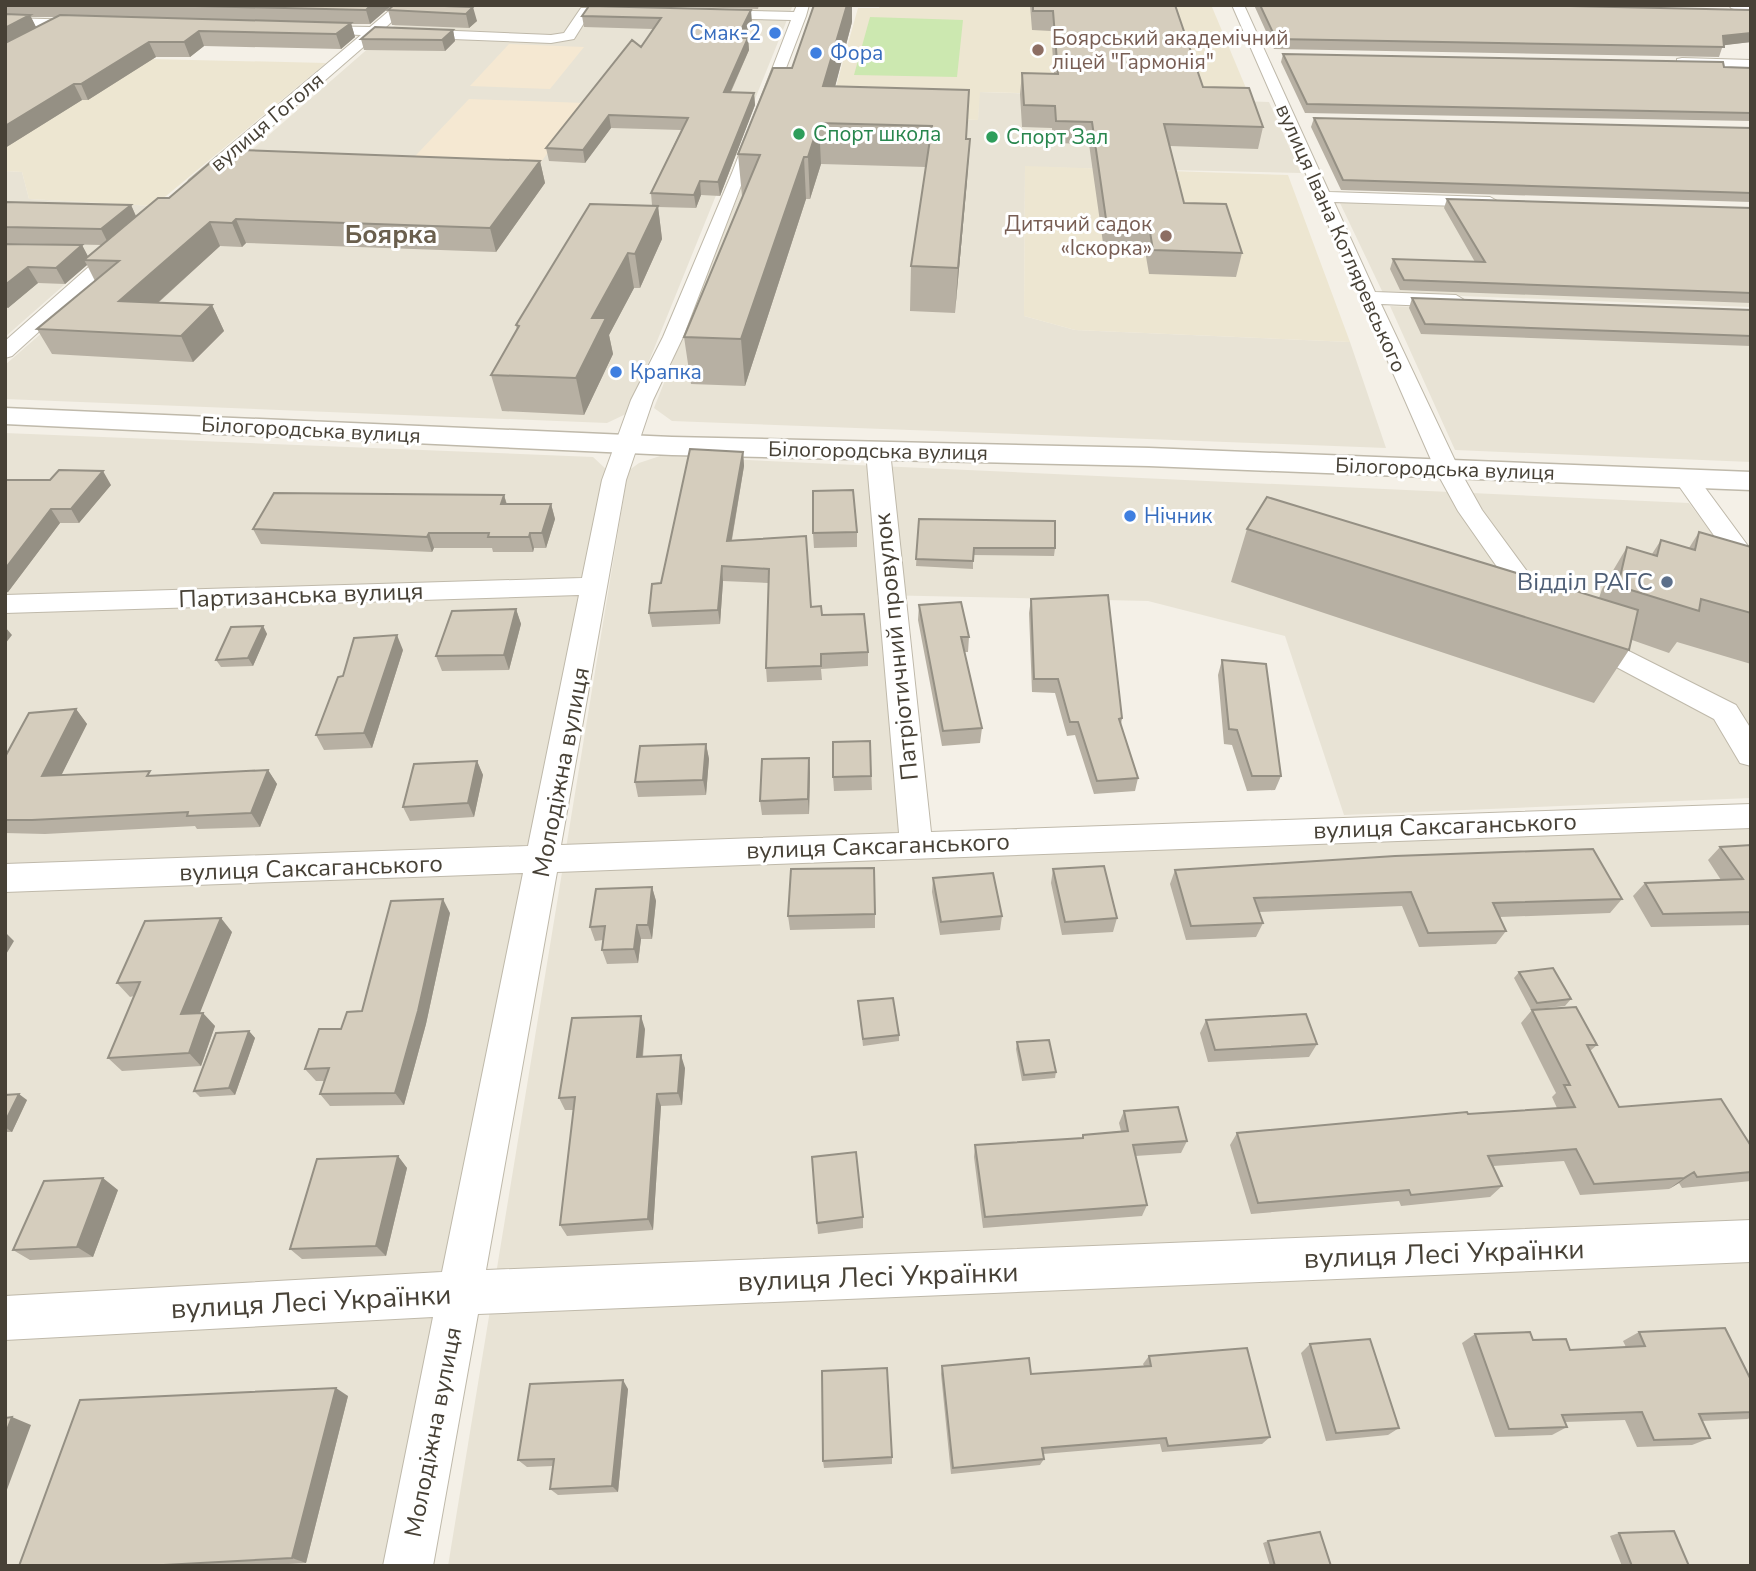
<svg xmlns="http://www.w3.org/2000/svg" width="1756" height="1571" font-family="'Nunito Sans',sans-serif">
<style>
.residential{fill:#e8e3d5}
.commercial{fill:#f5e8d2}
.education{fill:#ede6d1}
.green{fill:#cce8b0}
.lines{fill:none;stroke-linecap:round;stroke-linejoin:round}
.minor-casing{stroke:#bfb9aa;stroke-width:2}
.tertiary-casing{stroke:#bfb9aa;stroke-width:3}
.minor{fill:#fff;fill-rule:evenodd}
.tertiary{fill:#fff;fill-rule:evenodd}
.wall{fill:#b7b0a3;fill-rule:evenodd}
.shaded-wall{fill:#959084}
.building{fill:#d5cdbd;stroke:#959084;stroke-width:2}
.shop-dot{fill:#3f7fe0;stroke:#fff;stroke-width:2.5}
.education-dot{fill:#8d6e63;stroke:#fff;stroke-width:2.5}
.leisure-dot{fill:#2e9e5b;stroke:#fff;stroke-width:2.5}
.service-dot{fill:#5c6f8a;stroke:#fff;stroke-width:2.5}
.labels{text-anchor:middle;stroke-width:6;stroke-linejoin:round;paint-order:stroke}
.far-shop-label{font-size:21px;fill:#366cbe;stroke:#fff;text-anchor:start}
.far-education-label{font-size:21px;fill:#785e54;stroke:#fff;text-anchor:start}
.far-street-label{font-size:21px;fill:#474136;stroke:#fff}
.far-leisure-label{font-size:21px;fill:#27864d;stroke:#fff;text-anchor:start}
.service-label{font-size:24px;fill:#4e5e75;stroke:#fff;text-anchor:end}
.street-label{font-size:24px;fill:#474136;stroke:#fff}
.far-district-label{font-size:26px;font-weight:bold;fill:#6a5f4d;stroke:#fff}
.near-street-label{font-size:28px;fill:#474136;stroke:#fff}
</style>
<rect width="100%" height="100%" fill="#f4f0e7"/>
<path class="residential" d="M418,5H793L628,413L607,423L5,399V365Z
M979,92L1269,102L1301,173L1025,167L1024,316L1075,330L1350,342L1386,448L672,421L654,408L770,116L978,120Z
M5,171L22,172L29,199L154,206L5,337Z
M1339,201L1751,215V307L1383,293Z
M1390,306L1751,318V462L1455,450Z
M5,433L593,457L608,471L397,1566H5Z
M660,456L1689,503L1751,586V798L1344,815L1285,636L1148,601L877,595L914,855L1751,821V1566H448L628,471L639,463Z"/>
<path class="commercial" d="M509,44L584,47L550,89L470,86Z
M469,99L585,103L532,174L402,170Z"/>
<path class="education" d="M881,5L1212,7L1251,100L980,92L978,120L828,115L858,8H879Z
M22,56L326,63L154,206L29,199L22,172L5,171V66Z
M1025,166L1288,175L1350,342L1075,330L1024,316Z"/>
<path class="green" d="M870,17L963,20L957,77L854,75Z"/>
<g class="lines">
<g class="minor-casing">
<path id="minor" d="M396,5H410L385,28L551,35L564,33L581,8H627L633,12L627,16L589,15L574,39L551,43L376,36L201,188H189L187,184L189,180L361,35L312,33L305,29L307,26L370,27Z
M797,5H809L806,16L683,337L653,400L626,480L561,845L899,833L866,451L870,446H886L890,451L931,832L1751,804V828L557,872L486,1270L1751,1220V1262L478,1314L433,1566H383L433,1317L5,1340V1296L442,1272L523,873L5,892V864L528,846L579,595L5,613V595L582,578L602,480L631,400L663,337L732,173L791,20L707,18L701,14L707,10L794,12Z
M1232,5H1244L1329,192L1490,197L1499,202L1490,207L1334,202L1375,292L1456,295L1466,301L1456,307L1381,304L1459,469L1482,510L1554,608L1550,614L1540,617L1530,614L1458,511L1435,469Z
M1729,5L1751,7V15L1731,8Z
M5,18L85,20L91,24L85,28L5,26Z
M1682,58L1751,60V68L1677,65V59Z
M124,239L133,245L130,249L12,356L5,358V341L118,241Z
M1686,472L1695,474L1751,550V577L1742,575L1674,479L1677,474Z
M1585,629L1736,705L1751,729V766L1740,763L1714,719L1575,645L1571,638L1575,631Z"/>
</g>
<g class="tertiary-casing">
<path id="tertiary" d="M5,408L672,437L1149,448L1751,472V490L1149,466L672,455L5,424Z"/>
</g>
<use href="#minor" class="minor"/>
<use href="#tertiary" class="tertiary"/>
</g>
<path class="wall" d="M5,5H392L370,24H351L355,37L341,49L204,46L190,57H156L88,100H82L5,148ZM31,17H55L36,27Z
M394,5H467L466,7L477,21L469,28L392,25L388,10Z
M622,5H759L758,9Z
M1030,5H1175L1203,87L1263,127L1258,149L1170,146L1184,203L1242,253L1236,277L1149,274L1144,245L1103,243L1089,144L1053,143L1052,128L1022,127L1020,94L1022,73L1054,74L1051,31L1032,30Z
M1254,5H1522L1751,10V42L1723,45L1719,57L1274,49Z
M1596,5H1751V7Z
M589,6L752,22L744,38H748L749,50L731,92L754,93L755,105L720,196L701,195L696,208L658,207L662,239L640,288H634L609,335L613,354L584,415L502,411L491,375L517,330L516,325L652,205L651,193L681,130L611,128L585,163L549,161L546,148L641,47L653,29L584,27L582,16Z
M852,22L835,86L966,139L967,180L955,313L910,311L911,266L926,167L821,164L810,199H806L745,386L691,384L684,337L743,196H742L738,154L792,68Z
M453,30L455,41L445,51L364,50L361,39Z
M1283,54L1751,68V121L1305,113L1281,62Z
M1314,118L1751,128V202L1341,190L1311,127Z
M540,161L545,183L496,252L246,243L242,247L220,246L158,303L212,305L224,331L193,362L52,354L37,329L95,281L87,265L65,284L38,283L8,308H5V244L82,245L88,257L102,245L5,243V202L131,205L136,216L169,198Z
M1447,199L1751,208V303L1400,290L1390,269L1393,259L1475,262L1444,208Z
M1412,298L1751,310V346L1421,334L1409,308Z
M743,452L744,466L732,540L806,536L811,607L868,652V666L821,669L822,680L767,682L766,668L769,583L723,581L720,624L652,627L649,613L661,583Z
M5,480L111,485L79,523H60L8,592Z
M504,495L507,504H551L555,519L546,548H534L533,552H493L492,548H434L432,552L261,544L253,529Z
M919,519L1055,548L1054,556L973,555V569L916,566Z
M1247,529L1599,598L1602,589L1627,547L1652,554L1661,540L1689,548L1699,532L1751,547V664L1677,642L1669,653L1632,640L1629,650L1594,703L1231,582Z
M857,532V547L814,548L813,533Z
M1031,599L1122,718L1121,725L1138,778L1135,791L1094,794L1075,735L1067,736L1055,693L1032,692L1029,613Z
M919,605L969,637L968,652H964L982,728L980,743L942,746L918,620Z
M516,609L521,624L509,670L442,671L436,656Z
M263,626L267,634L253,666L221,667L216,660Z
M403,650L372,748L324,750L316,735L343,676Z
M1222,660L1281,776L1275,790L1247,791L1232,745L1224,744L1218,675Z
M76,709L87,724L61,775L153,776L268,770L277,784L260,827L197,829L195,826L45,834L5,833V757Z
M870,741L872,790L834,791L833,777Z
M706,744L709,759L706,795L638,797L635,782Z
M809,758L810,773L809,814L762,815L760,801Z
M477,761L483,775L474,817L410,821L403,807Z
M1751,845V925L1651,927L1633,896L1645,883L1721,880L1708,860L1720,847Z
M1053,869L1117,918L1113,932L1062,935L1051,883Z
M1175,870L1622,899L1610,913L1500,917L1506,931L1496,944L1419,947L1402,906L1259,912L1263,923L1256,937L1186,940L1170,884Z
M933,878L1002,916L1000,930L940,935L932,892Z
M652,887L656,901L652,939H641L638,963L607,964L602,950L603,940L595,941L590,927Z
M450,913L426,1024L404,1105L330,1106L320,1094L324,1081H316L305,1069L341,1029L362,1011Z
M875,914V928L790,930L788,916Z
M232,932L199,1013L215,1026L201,1066L122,1071L108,1058L134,996L130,997L117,983Z
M1519,972L1571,999L1565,1006L1531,1010L1514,978Z
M858,1001L899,1035V1041L863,1046Z
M1532,1010L1597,1045L1590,1051L1619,1107L1751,1146V1181L1682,1188L1679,1183L1669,1189L1580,1195L1564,1161L1493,1166L1502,1186L1490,1197L1401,1206L1399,1201L1251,1214L1230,1145L1237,1133L1468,1114L1557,1108L1552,1097L1556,1093L1521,1023Z
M1206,1020L1317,1044L1309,1057L1208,1062L1200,1033Z
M645,1029L643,1057L685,1068L682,1105L661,1106L653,1230L567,1236L560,1225L574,1110H565L559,1098Z
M249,1031L255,1038L235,1095L200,1097L194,1091Z
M1017,1042L1056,1072L1055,1078L1022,1081L1016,1049Z
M5,1095L27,1100L12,1132H5Z
M1124,1111L1187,1141L1181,1153L1135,1156L1147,1205L1142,1216L983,1228L974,1157L975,1145L1082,1138L1083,1135L1121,1131L1119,1123Z
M398,1156L407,1168L386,1256L302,1259L290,1249Z
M118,1190L93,1257L30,1260L13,1250Z
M863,1217V1228L818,1234L817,1223Z
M1639,1332L1751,1380V1418L1747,1419L1702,1421L1710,1438L1692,1445L1637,1447L1625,1420L1565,1422L1567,1427L1552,1435L1495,1437L1462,1343L1475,1334L1533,1340L1570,1350L1626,1347L1623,1341Z
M1310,1344L1399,1428L1388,1435L1326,1441L1301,1353Z
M1149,1356L1270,1437L1262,1444L1162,1452L1160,1444L1043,1454L1044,1459L1040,1465L951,1474L941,1374L942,1366L1031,1374L1144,1366L1143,1364Z
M628,1389L618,1492L558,1495L550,1489L553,1466L527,1467L518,1460Z
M348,1396L306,1563L252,1566H19Z
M892,1457V1464L824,1468L823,1461Z
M1619,1533L1689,1566H1622L1610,1536Z
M1268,1541L1331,1566H1270L1263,1543Z"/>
<path class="shaded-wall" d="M371,5H392L370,24L366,10Z
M847,5H852V22L825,125L823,86Z
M473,7L477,21L469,28L466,14Z
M751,10L752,22L738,50L737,38Z
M30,15L37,29L5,47V28Z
M351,23L355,37L341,49L336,34Z
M453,30L455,41L445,51L442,40Z
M199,31L204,46L190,57L184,42Z
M1751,33V42L1718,46L1723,36Z
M748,38L749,50L725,104L724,92Z
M149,42L156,57L88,100L81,84Z
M74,84L82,100L5,148V126Z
M754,93L755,105L720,196L718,182Z
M609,115L611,128L585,163L583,150Z
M819,123L821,164L810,199L808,157Z
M970,139L967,180L955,313L958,268Z
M804,157L806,199L745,386L741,339Z
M540,161L545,183L496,252L490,228Z
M700,181L701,195L696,208L694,195Z
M131,205L138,221L109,245L101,229Z
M658,206L662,239L640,288L635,254Z
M236,219L246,243L242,247L232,223Z
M210,222L220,246L132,326L119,301Z
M82,245L90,260H84L87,265L65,284L56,268Z
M628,253L634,288L609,335L613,354L584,415L576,378L592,318Z
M28,267L38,283L8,308L5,304V285Z
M212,305L224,331L193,362L181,336Z
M743,452L744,466L729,555L727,541Z
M103,471L111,485L79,523L71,509Z
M504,495L508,510L501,504Z
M551,504L555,519L546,548L542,533Z
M51,509L60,523L8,592L5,593V569Z
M429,533L434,548L432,552L427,537Z
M530,533L534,548L533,552L529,537Z
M722,566L723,581L720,624L718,610Z
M516,609L521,624L509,670L504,655Z
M263,626L267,634L253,666L248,658Z
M5,627L12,635L5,644Z
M397,635L403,650L372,748L364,733Z
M76,709L87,724L54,790L42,776Z
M706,744L709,759L706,795L703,780Z
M809,758L810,773L809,814L808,799Z
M477,761L483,775L474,817L468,803Z
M268,770L277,784L260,827L251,813Z
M652,887L656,901L652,939L648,925Z
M443,899L450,913L426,1024L404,1105L395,1093Z
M221,918L232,932L194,1028L181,1014Z
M637,925L641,939L638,963L634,949Z
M5,932L14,941L5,956Z
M203,1013L215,1026L201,1066L189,1053Z
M641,1016L645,1029L641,1070L637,1057Z
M249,1031L255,1038L235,1095L229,1088Z
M681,1055L685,1068L682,1105L678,1093Z
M19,1094L27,1100L12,1132L5,1127V1122Z
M657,1094L661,1106L653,1230L648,1219Z
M398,1156L407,1168L386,1256L376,1246Z
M1694,1172L1679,1183L1669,1189L1684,1178Z
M103,1178L118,1190L93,1257L77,1247Z
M623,1380L628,1389L618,1492L612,1486Z
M336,1388L348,1396L306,1563L292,1558Z
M12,1417L31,1425L5,1495V1435Z"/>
<path class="building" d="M155,5H371L366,10Z
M394,5H448L447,6L473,7L466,14L388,10Z
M814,5H847L823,86L969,90L966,139H970L958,268L911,266L932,126L819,123L808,157H804L741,339L684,337L760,155L738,154L773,68H792Z
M1033,5H1175L1203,87L1249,88L1263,127L1164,124L1184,203L1226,204L1242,253L1153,250L1148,220L1106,219L1092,122L1056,121L1055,106L1024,105L1022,73L1058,74L1053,11H1033Z
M1260,5H1522L1751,10V33L1723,36L1724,47L1276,39Z
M589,6L751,10L737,38H748L724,92L754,93L718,182L700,181L694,195L651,193L688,118L609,115L583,150L546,148L632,40L641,47L661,18L582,16Z
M5,14L30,15L5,28Z
M60,15L351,23L336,34L199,31L184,42H149L81,84H74L5,126V43Z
M375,27L453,30L442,40L361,39Z
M1283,54L1723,62L1724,67L1751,68V113L1307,104Z
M1314,118L1751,128V193L1343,180Z
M241,150L540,161L490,228L236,219L232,223L210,222L119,301L212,305L181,336L37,329L119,261L84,260L158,198H169L218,156L233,157Z
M1447,199L1751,208V293L1404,280L1393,259L1485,262Z
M5,202L131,205L101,229L5,227Z
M590,204L658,206L635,254L628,253L592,318H606L576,378L491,375L519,326L516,325Z
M5,244L82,245L56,268L28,267L5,285Z
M1412,298L1751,310V336L1425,324Z
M690,449L743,452L727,541L806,536L811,607L821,606L822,615L864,614L868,652L821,654V666L766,668L769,569L722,566L718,610L649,613L652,584L661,583Z
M59,470L103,471L71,509H51L5,569V480H50Z
M853,490L857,532L813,533V491Z
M274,493L504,495L501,504H551L542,533H530L529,537H488L489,533H429L427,537L253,529Z
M1267,497L1638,610L1629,650L1247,529Z
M919,519L1055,521V548H974L973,561L916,559Z
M1699,532L1751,547V613L1701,599L1699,611L1618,586L1627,547L1657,556L1661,540L1695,550Z
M1108,595L1122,718L1119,719L1138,778L1097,781L1078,722H1070L1058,679H1034L1031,599Z
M961,602L969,637H961L982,728L943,731L919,605Z
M516,609L504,655L436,656L452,611Z
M263,626L248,658L216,660L231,627Z
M397,635L364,733L316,735L338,677L343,676L354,638Z
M1222,660L1266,664L1281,776H1252L1237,730L1229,729Z
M76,709L42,776L150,771L147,776L268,770L251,813L187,816L188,812L32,820H5V757L29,713Z
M870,741L871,776L833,777V742Z
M706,744L703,780L635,782L640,746Z
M809,758L808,799L760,801L762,759Z
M477,761L468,803L403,807L414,764Z
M1751,845V912L1663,914L1645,883L1743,879L1720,847Z
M1593,849L1622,899L1493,903L1506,931L1428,933L1411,892L1254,898L1263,923L1191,926L1175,870L1395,856Z
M1104,866L1117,918L1065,922L1053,869Z
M874,868L875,914L788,916L791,869Z
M993,873L1002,916L941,922L933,878Z
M652,887L648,925H637L634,949L602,950L605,926L590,927L596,889Z
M443,899L418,1011L395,1093L320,1094L329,1068L305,1069L319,1029H341L347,1012L362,1011L391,901Z
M221,918L181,1014L203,1013L189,1053L108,1058L140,982L117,983L145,921Z
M1553,968L1571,999L1537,1003L1519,972Z
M893,998L899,1035L863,1039L858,1001Z
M1576,1007L1597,1045H1587L1619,1107L1721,1099L1751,1146V1172L1697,1177L1694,1172L1684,1178L1594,1184L1576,1149L1488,1156L1502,1186L1411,1195L1409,1190L1258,1203L1237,1133L1467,1112L1468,1114L1575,1107L1564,1085H1570L1532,1010Z
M1306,1014L1317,1044L1215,1050L1206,1020Z
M641,1016L637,1057L681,1055L678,1093L657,1094L648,1219L560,1225L575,1097L559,1098L572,1018Z
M249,1031L229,1088L194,1091L216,1033Z
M1049,1040L1056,1072L1024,1075L1017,1042Z
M19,1094L5,1122V1095Z
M1178,1107L1187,1141L1133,1145L1147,1205L985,1217L975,1145L1083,1138V1135L1128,1131L1124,1111Z
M856,1152L863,1217L817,1223L812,1157Z
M398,1156L376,1246L290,1249L317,1159Z
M103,1178L77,1247L13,1250L44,1181Z
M1725,1328L1751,1380V1412L1699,1414L1710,1438L1654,1440L1642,1412L1562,1415L1567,1427L1509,1429L1475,1334L1530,1332L1533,1340L1566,1339L1570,1350L1645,1346L1639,1332Z
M1370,1339L1399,1428L1336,1433L1310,1344Z
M1247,1348L1270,1437L1168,1446L1166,1438L1042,1448L1044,1459L953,1468L942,1366L1029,1358L1031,1374L1151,1366L1149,1356Z
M887,1368L892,1457L823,1461L822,1371Z
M623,1380L612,1486L550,1489L554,1459L518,1460L530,1384Z
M336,1388L292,1558L145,1566H19L80,1400Z
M12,1417L5,1435V1418Z
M1674,1531L1689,1566H1632L1619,1533Z
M1320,1532L1331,1566H1275L1268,1541Z"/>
<g class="shop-dot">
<circle cx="775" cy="33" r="7"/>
<circle cx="816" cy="53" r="7"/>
<circle cx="616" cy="372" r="7"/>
<circle cx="1130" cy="516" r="7"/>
</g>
<g class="education-dot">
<circle cx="1038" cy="50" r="7"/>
<circle cx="1166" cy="236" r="7"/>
</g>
<g class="leisure-dot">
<circle cx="799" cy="134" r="7"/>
<circle cx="992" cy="137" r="7"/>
</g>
<circle class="service-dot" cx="1667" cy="582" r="7"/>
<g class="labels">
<g class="far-shop-label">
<text x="761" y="40" text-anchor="end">Смак-2</text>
<text x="830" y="60">Фора</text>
<text x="630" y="379">Крапка</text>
<text x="1144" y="523">Нічник</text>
</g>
<g class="far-education-label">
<text x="1052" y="45">Боярський академічний<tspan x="1052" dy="24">ліцей "Гармонія"</tspan></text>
<text x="1152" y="231" text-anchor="end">Дитячий садок<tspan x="1152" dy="24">«Іскорка»</tspan></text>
</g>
<g class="far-street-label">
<text transform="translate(267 122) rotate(-40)" y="7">вулиця Гоголя</text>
<text transform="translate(1341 238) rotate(66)" y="7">вулиця Івана Котляревського</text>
<text transform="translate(311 430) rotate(3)" y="7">Білогородська вулиця</text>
<text transform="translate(878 451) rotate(1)" y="7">Білогородська вулиця</text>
<text transform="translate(1445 469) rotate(2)" y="7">Білогородська вулиця</text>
</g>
<g class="far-leisure-label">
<text x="813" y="141">Спорт школа</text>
<text x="1006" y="144">Спорт Зал</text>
</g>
<g class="service-label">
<text x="1653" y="590">Відділ РАГС</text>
</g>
<g class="street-label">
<text transform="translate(301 595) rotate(-2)" y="8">Партизанська вулиця</text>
<text transform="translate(896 647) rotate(-96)" y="8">Патріотичний провулок</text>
<text transform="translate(561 772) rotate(-79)" y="8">Молодіжна вулиця</text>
<text transform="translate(1445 826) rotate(-2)" y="8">вулиця Саксаганського</text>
<text transform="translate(878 846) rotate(-2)" y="8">вулиця Саксаганського</text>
<text transform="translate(311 868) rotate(-2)" y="8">вулиця Саксаганського</text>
<text transform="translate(433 1432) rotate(-79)" y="8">Молодіжна вулиця</text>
</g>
<g class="far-district-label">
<text x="391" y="243">Боярка</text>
</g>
<g class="near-street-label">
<text transform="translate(1444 1253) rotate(-2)" y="10">вулиця Лесі Українки</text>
<text transform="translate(878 1276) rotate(-2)" y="10">вулиця Лесі Українки</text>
<text transform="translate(311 1301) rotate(-3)" y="10">вулиця Лесі Українки</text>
</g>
</g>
<rect width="1756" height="1571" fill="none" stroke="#474136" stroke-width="14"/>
</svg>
